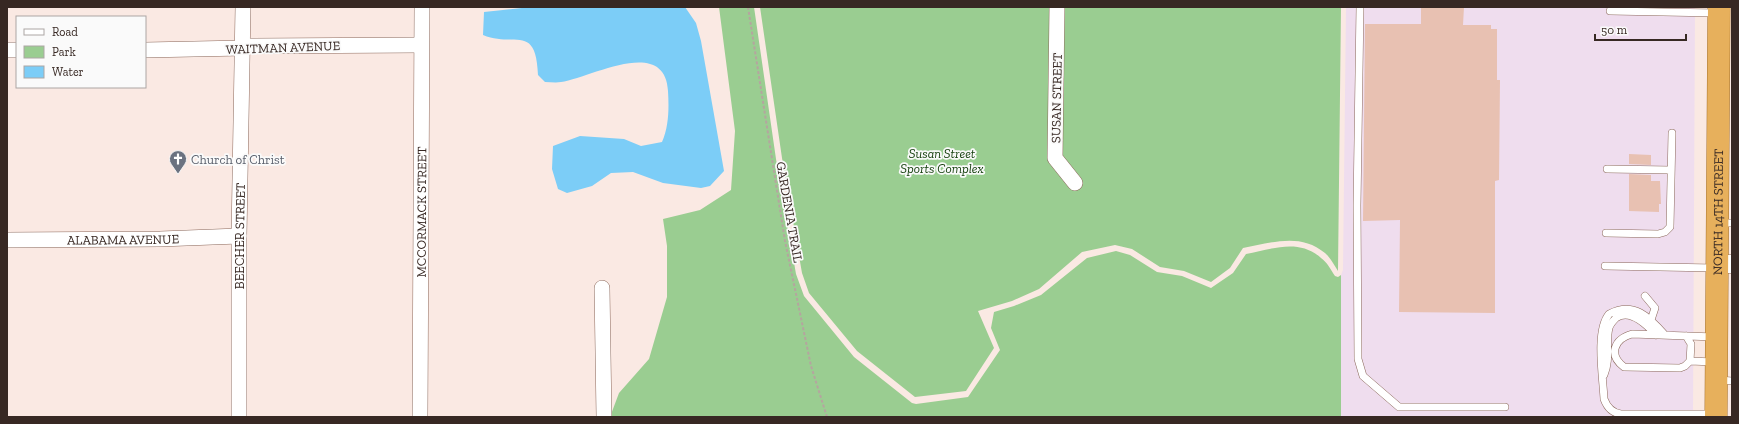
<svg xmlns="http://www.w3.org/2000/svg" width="1739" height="424" font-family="'Zilla Slab',serif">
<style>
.commercial{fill:#efddee}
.green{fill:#9acd91}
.water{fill:#7ccdf7}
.building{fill:#e8c1b2}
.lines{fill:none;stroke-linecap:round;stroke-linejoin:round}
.service-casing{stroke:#8c695c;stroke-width:8}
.minor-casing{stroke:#8c695c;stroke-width:16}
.tertiary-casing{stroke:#8c695c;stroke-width:19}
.trunk-casing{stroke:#a6732e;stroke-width:23}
.path{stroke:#b5a59f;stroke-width:2;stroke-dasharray:3 2;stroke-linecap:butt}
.service{stroke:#fff;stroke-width:7}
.minor{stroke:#fff;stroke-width:15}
.tertiary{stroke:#fff;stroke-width:18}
.trunk{stroke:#e7b05c;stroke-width:22}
.labels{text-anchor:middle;stroke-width:3.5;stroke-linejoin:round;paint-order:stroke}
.street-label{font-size:13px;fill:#372823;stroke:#fafafa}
.park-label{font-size:13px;font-style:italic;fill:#16410e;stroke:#fafafa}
.worship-label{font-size:13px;fill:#5b616d;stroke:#fafafa;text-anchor:start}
</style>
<rect width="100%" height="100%" fill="#fae9e3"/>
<path class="commercial" d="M1346,7H1695L1693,417H1341V275L1343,270Z"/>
<path class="green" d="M719,7H754L776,159L796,274L804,296L854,357L912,403L916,404L968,397L1000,350L991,328L994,312L1014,306L1041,295L1087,258L1116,251L1130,255L1157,272L1182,276L1211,288L1233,273L1246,254C1272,249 1299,238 1321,258C1327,262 1331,270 1335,276L1338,277L1341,275V417H610L619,393L649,359L667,297V246L663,219L700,210L731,190L735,131Z
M760,7H1341L1338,271C1334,265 1330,257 1325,253C1300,232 1271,243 1243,248L1230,268L1211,282L1184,271L1160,267L1132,249L1115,245L1082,252L1039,289L1012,301L978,311L994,348L966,391L915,397L857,351L809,293L802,273L782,158Z"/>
<path class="water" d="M531,7H685L696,23L701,41L724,171L710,186L701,188L663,183L633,172L611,173L592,186L567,193L558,189L552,169L553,146L580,136L624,139L641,146L662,142C669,126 669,108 668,91C665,35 590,78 561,82C556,83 550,82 545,82L538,75C536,23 515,48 483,35L484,12Z"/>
<path class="building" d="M1421,7H1464L1463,25H1491V29H1497V80H1500L1499,180L1495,181V313L1399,312L1400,220L1363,221L1365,24H1421Z
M1629,154L1651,155V165L1629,164Z
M1629,174L1651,175V181H1660L1661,204H1659V212L1629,211Z"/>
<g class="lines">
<g class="service-casing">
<path id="service" d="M1360,7L1357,205L1358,359L1363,376L1399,407H1505
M1610,11L1716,13
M1607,169L1671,170
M1720,223H1732
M1606,233L1658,234L1665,232L1670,227L1672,133
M1605,266L1715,268
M1645,296L1655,308L1651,320
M1665,335C1649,317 1634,301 1609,314C1595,331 1603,377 1604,399C1607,407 1612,413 1621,414H1715
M1686,336L1691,344L1690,361
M1714,362L1690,361L1685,366L1680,368L1624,367C1608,355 1614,339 1632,334L1715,337
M1604,375C1611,358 1605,344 1609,328C1610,324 1613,321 1616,318C1630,308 1647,325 1656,335
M1719,380L1732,381"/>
</g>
<g class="minor-casing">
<g id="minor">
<path d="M1057,7L1055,158L1075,183"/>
<path d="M7,50H17"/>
<path d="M145,50L243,48L246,46L421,45"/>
<path id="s1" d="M7,240L160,239L239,236"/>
<path d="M602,288L604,417"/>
<path id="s2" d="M239,417V236L243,7"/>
<path id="s3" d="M420,417L422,7"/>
</g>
</g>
<g class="tertiary-casing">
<path id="tertiary" d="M1717,264H1732"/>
</g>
<g class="trunk-casing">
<g id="trunk">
<path id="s4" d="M1716,417L1719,7"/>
</g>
</g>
<path class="path" d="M748,7L785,241L811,366L827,417"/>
<use href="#service" class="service"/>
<use href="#minor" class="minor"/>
<use href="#tertiary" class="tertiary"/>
<use href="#trunk" class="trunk"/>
</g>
<defs>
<g id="church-pin" transform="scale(0.9)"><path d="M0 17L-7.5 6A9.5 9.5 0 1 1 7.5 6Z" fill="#6b7280" stroke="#fafafa"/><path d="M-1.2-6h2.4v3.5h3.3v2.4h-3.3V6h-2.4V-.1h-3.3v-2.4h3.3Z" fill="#fff"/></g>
</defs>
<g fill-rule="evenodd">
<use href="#church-pin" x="178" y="159"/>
</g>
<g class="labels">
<g class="street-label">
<text transform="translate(283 47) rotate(-2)" y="5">WAITMAN AVENUE</text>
<text transform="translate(1056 98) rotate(-89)" y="5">SUSAN STREET</text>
<text dy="5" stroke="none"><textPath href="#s3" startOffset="205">MCCORMACK STREET</textPath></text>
<text transform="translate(790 212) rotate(80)" y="5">GARDENIA TRAIL</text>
<text dy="5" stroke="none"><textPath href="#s4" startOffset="205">NORTH 14TH STREET</textPath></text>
<text dy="5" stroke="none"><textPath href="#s2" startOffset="181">BEECHER STREET</textPath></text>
<text dy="5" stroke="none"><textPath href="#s1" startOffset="116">ALABAMA AVENUE</textPath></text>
</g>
<g class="park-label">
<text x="942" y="158">Susan Street<tspan x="942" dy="15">Sports Complex</tspan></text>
</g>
<g class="worship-label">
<text x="191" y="164">Church of Christ</text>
</g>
</g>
<rect width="1739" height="424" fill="none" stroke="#372823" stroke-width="16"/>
<rect x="16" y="16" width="130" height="72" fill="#fafafa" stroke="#aca6a4"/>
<rect x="24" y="29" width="20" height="6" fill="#ffffff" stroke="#aca6a4"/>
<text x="52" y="36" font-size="12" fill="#372823">Road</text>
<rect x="24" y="46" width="20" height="12" fill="#9acd91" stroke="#aca6a4"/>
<text x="52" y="56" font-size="12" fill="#372823">Park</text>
<rect x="24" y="66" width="20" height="12" fill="#7ccdf7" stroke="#aca6a4"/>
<text x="52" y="76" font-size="12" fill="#372823">Water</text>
<path d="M1595 34v6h91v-6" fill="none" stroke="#372823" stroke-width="2"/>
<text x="1601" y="34" font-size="12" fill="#372823" stroke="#fafafa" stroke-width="3" paint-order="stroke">50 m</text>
</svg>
